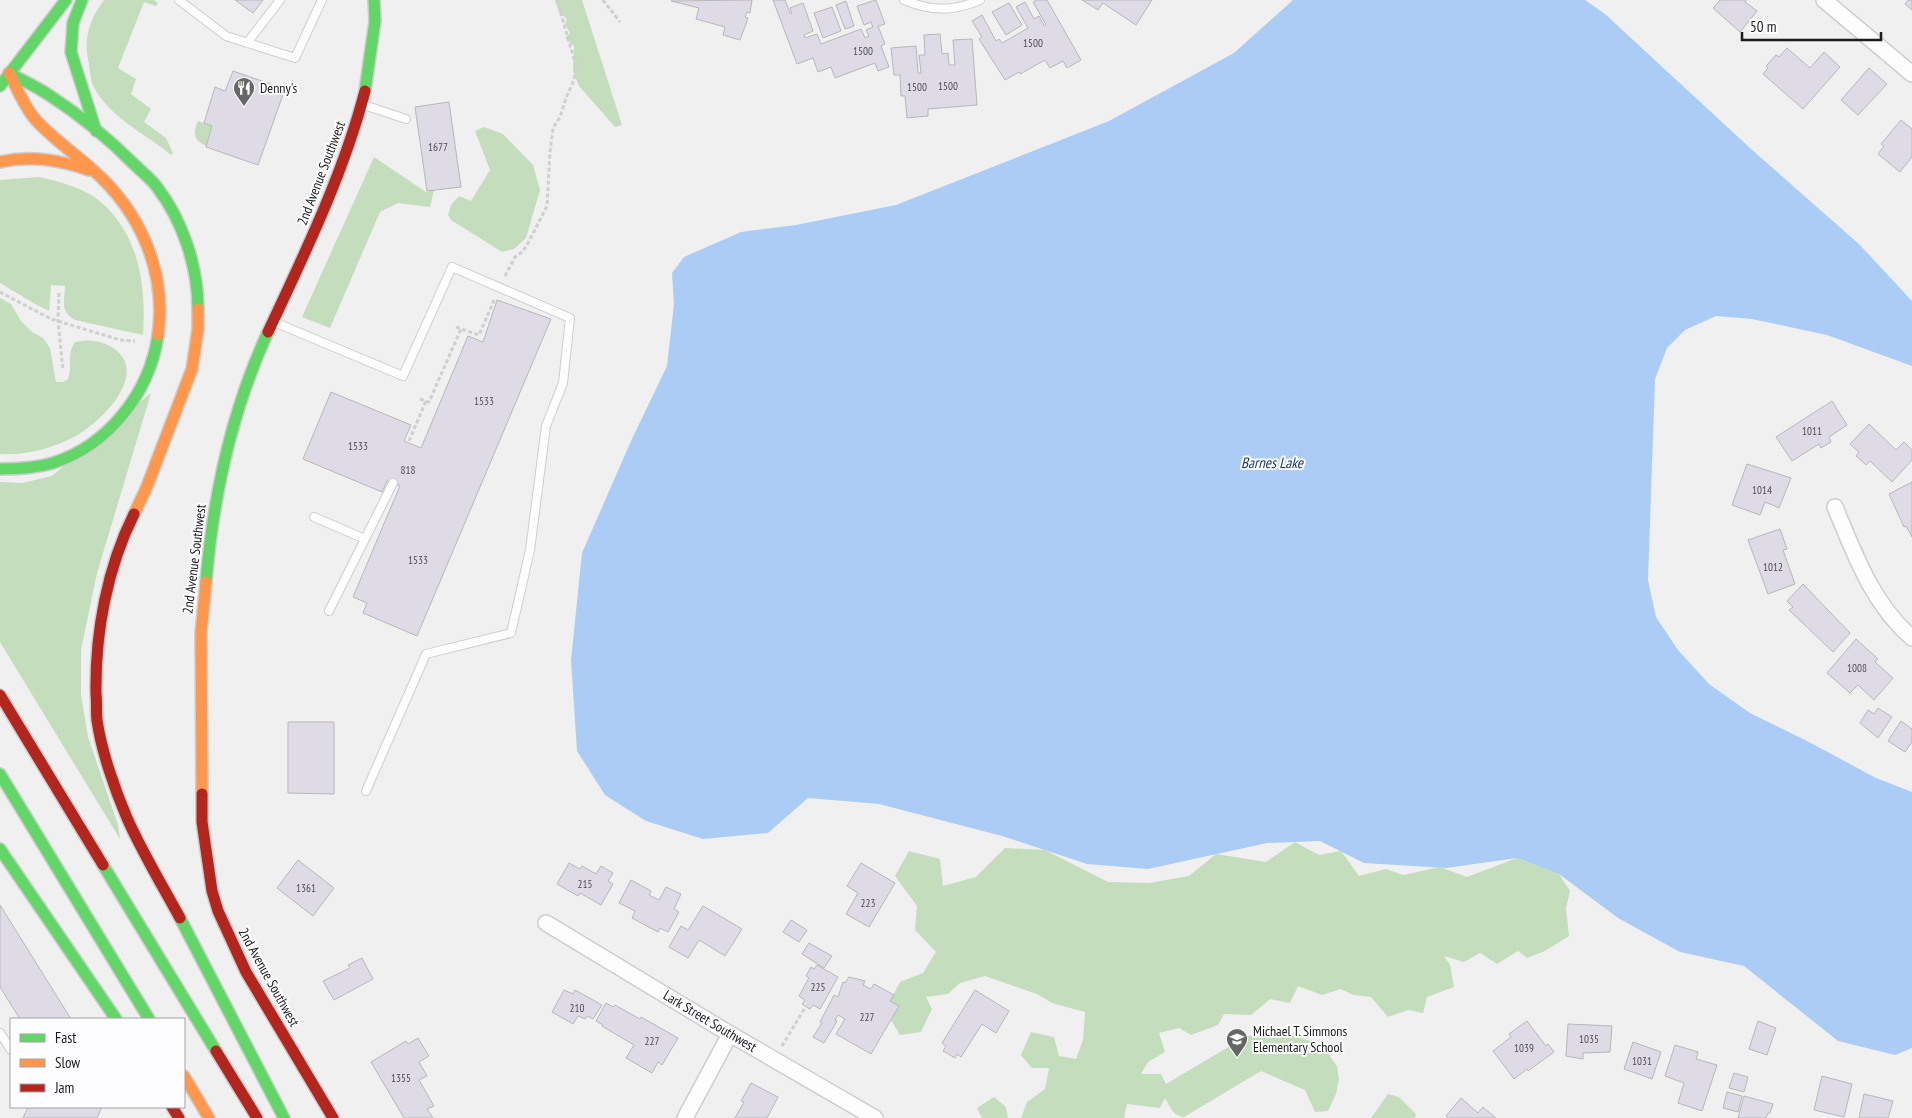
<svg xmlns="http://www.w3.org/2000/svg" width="1912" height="1118" font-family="'PT Sans Narrow',sans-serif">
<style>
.green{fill:#c3ddbd}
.water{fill:#abccf5}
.building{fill:#dedbe6;stroke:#b7b7b8}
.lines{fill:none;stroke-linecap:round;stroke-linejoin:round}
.lane-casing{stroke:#cecdcf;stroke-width:10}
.street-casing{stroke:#cecdcf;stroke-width:18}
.fast-casing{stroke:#cecdcf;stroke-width:14}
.slow-casing{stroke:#cecdcf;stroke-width:14}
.jam-casing{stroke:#cecdcf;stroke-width:14}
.path{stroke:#cfcfd0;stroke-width:3;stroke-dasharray:4 2.5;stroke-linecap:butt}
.lane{stroke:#fdfdfd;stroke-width:8}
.street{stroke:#fdfdfd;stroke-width:15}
.fast{stroke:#63d668;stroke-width:11}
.slow{stroke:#ff974d;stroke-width:11}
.jam{stroke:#b3261e;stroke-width:11}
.labels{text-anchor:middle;stroke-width:4;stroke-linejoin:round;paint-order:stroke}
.number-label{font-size:11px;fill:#4e4d50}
.poi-label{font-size:14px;fill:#1b1b1c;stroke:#fdfcff;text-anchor:start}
.street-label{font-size:14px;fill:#1b1b1c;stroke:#fdfcff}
.water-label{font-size:15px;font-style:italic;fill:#173e6d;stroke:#fdfcff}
</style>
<rect width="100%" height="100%" fill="#f0f0f1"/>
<path class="green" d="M104,0H154L158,3L156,6L144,2L118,68L136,79L131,94L151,109L144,122L166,138L173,153L171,155C145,133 106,116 92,83C90,77 90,70 89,64C83,39 89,20 104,0Z
M555,0H582L622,125L615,127L579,86L573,71L574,46L565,38L570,33L565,24L567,19L559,12Z
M198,121L212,126L206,146C193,140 193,133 198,121Z
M484,127L503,134L533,165L540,190L526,238L514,249L502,252L451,220L448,215L451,205L459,196L471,201L490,170L475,131Z
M374,157L426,192L434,190L430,207L398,203L380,212L330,328L302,317Z
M39,177C61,182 85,188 102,203C140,237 146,287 143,335L75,320C59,311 65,301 65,286L51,285L49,311L35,304L0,283V180Z
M0,298L11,304L21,321L32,332L43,338L50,348L56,382H63L68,379C73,365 66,355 75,342C88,339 100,340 112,347C153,374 98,426 70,439C48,450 24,455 0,454Z
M151,393L97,573L81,650V695L88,737L118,825L120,839L0,642V482L22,483L52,476Z
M1295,842L1319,855L1341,851L1359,876L1386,869L1403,875L1440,867L1467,877L1517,858L1559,874L1570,891L1566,908L1569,936L1545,951L1527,958L1518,951L1497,964L1480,953L1464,962L1444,956L1450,965L1454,987L1427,997L1423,1013L1408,1010L1388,1017L1371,997L1353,995L1341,989L1322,995L1298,986L1290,1003L1270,999L1251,1015L1224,1014L1218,1025L1191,1035L1179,1028L1159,1033L1165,1052L1148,1062L1141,1074H1161L1166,1084L1247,1036L1287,1034L1321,1044L1337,1066L1339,1079L1336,1094L1328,1111L1315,1112L1305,1090L1261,1071L1184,1117C1173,1116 1170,1107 1165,1098L1160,1108L1127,1104L1124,1118H1021L1027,1102L1045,1089L1049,1068H1032L1021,1055L1031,1032L1054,1037L1059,1056L1076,1059L1083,1040L1085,1012L1052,1003L1037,994L985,976L960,983L948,994L926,997L932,1009L921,1032L900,1035L891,1020L898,1006L890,1001L900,982L923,973L936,952L915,930L917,906L895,876L909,851L940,859L943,886L976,877L1005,848L1045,850L1108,882L1149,883L1189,876L1216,854L1266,862Z
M1388,1094L1399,1097L1416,1114L1415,1118H1371Z
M994,1097L1006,1107L1008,1118H982L977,1108Z"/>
<path class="water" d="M1293,0H1585L1605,14L1750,148L1860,245L1912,301V366L1827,335L1752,319L1716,316L1685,330L1667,348L1655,379L1648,580L1656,617L1678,650L1709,684L1750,713L1809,742L1876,778L1912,792V1048L1895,1055L1838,1041L1744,966L1680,952L1618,918L1559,874L1517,858L1446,868L1364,863L1320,841L1267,843L1148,869L1087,864L1002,836L879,804L808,798L768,833L703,839L646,821L605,795L577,751L571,660L582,553L631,441L667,366L674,304L672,273L684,257L741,232L796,225L896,205L1109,121L1234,53Z"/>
<path class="building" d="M235,0H263L253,13Z
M752,0L750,13L747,12L745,17L748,18L740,40L723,35L725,27L696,19L699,8L671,1Z
M773,0H785L790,13H792L790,8L803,3L813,31L804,35L805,38L817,34L821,44L861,29L865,38L869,36L866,30L873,27L871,22L864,25L857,6L876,0L885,24L878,26L885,44L881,46L889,67L878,71L875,63L835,78L831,67L818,72L813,58L797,64Z
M1037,0H1047L1081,60L1067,68L1063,61L1050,68L1045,60L1020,74L1019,72L1005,80L979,39L982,37L972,21L982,15L996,41L999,39L1002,43L1028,28L1016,7L1025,2L1034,19L1039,16L1044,26L1046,25L1033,2Z
M1082,0H1152L1136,25L1103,3L1098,10Z
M1720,0H1746L1745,2L1757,11L1740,32L1713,8Z
M1908,0H1912V10L1905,4Z
M846,1L854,26L845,29L836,5Z
M1009,3L1022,25L1006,35L992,12Z
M832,7L841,31L823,38L814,13Z
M940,34L942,54L948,53L949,65H955L953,40L972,39L977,105L928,109V116L907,118L905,96H901L900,75H894L891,48L916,46L918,73H921L919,55H925L924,35Z
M1787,48L1810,68L1824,52L1840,67L1803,109L1763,74L1768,68L1766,66L1776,55L1779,57Z
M1869,68L1887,84L1858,115L1841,100Z
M233,71L285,89L258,165L206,147L212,126L204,123L215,87L225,91Z
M449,102L461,187L427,191L415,107Z
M1901,120L1912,129V157L1900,172L1878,154L1884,146L1881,144Z
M497,300L551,319L417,636L363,613L367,603L353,597L400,486L387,481L382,492L303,459L331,392L411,425L404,441L421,448L468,336L483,342Z
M1832,401L1847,425L1829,437L1831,442L1821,448L1819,444L1792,461L1776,437Z
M1869,424L1896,450L1904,442L1912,450V460L1892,482L1870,461L1866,465L1856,456L1859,452L1850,444Z
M1747,464L1791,478L1779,508L1765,502L1760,515L1732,505Z
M1912,482V537L1906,526L1904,527L1889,494Z
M1780,529L1787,549L1783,550L1795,584L1768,594L1748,540Z
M1803,584L1850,633L1833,652L1789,610L1793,607L1787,601Z
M1856,639L1878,659L1875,662L1893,678L1874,700L1858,685L1850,693L1827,673Z
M1878,708L1892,717L1878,738L1860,723L1868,710L1874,714Z
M1901,721L1912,729V742L1905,752L1888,741Z
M288,722H334V794L288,793Z
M298,860L334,888L313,916L277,888Z
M569,863L580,869L582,866L596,874L601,866L613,873L608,881L613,884L601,905L580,893L578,896L557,884Z
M861,863L895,883L869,927L846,914L858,893L847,886Z
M631,880L651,891L649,895L659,900L666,887L681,894L674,909L679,912L668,932L660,928L658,932L632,918L635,911L619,903Z
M0,905L71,1019H20L0,987Z
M703,906L742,929L725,956L699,940L688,958L669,947L681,926L688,930Z
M791,920L807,930L799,942L783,932Z
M809,943L832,956L824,968L802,954Z
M362,958L373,979L334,1000L323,981L350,968L348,965Z
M817,965L838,977L820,1009L813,1005L810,1009L802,1004L805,1000L799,996L809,978L806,976L811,967L814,969Z
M849,977L865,981L863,985L871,989L874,984L894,995L890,1001L899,1006L871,1054L836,1034L845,1019L838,1015L835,1020L837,1021L824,1043L813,1037L822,1023L820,1022L834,995L838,997L843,982L845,983Z
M564,990L573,994L575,990L602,1005L593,1019L587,1016L585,1019L578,1016L573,1024L552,1012Z
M975,990L1009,1011L996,1033L982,1024L961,1057L957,1054L955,1058L943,1051L946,1046L942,1043Z
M606,1003L613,1007L615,1005L640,1019L641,1017L678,1038L662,1065L658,1062L652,1073L626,1058L634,1045L602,1026L603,1025L596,1021Z
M1527,1021L1546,1046L1548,1044L1554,1052L1528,1071L1527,1069L1514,1079L1493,1051L1511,1037L1509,1034Z
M1758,1021L1776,1028L1767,1055L1749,1049Z
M1568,1024L1612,1026L1610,1052L1583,1053V1059L1566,1056Z
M418,1038L429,1056L419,1062L427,1076L419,1080L434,1106L427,1109L433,1118H404L371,1062L406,1041L408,1044Z
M1633,1042L1661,1052L1652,1079L1624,1069Z
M1675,1045L1698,1052L1696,1059L1717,1065L1702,1111L1678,1103L1684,1083L1665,1076Z
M1734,1073L1748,1077L1744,1092L1729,1088Z
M1822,1076L1852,1084L1844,1117L1814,1110Z
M751,1083L778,1097L767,1118H735L744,1102L741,1101Z
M1727,1092L1742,1096L1738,1112L1723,1108Z
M1864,1094L1893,1101L1888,1118H1859Z
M1744,1096L1773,1104L1770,1113H1768L1766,1118H1738Z
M1461,1098L1478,1113L1483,1107L1496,1118H1448L1446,1116Z
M28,1107H102L97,1118H23Z"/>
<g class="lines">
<g class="lane-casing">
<path id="lane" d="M179,0L226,36L295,58L322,0
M904,0C931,11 952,12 980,0
M247,43L280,0
M364,105L406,119
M274,322L403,376L452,267L570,318L563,383L546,426L530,550L511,633L426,654L366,791
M314,517L365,539
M329,611L393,483
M0,1033L11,1050"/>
</g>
<g class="street-casing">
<path id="street" d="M1824,0L1912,74
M1835,507C1855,555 1872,603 1912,638
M546,923L730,1034L875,1118
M685,1118L730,1034"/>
</g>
<g class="fast-casing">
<path id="fast" d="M82,0L73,23L71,52L96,131
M9,73C22,80 37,87 49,95C80,115 110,140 136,166C143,173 151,179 157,187C183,221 198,267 198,309
M0,86L66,0
M365,91L375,21L374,0
M0,469C18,469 36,468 53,463C109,445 150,392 158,335
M206,582C213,497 232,410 268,332
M0,774L149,1019
M0,849L116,1019
M103,865L216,1051
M180,918L284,1118"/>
</g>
<g class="slow-casing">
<path id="slow" d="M9,73C17,88 24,106 35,119C52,138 74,153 92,169C140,211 167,271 158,335
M0,162C31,155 59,160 89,170
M134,514L146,489L192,369L198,329V309
M202,794L201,633L206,582
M184,1076L209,1118"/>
</g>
<g class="jam-casing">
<path id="jam" d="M268,332C305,253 343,175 365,91
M134,514C107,568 95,633 96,694C97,702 96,712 97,720C101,750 115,790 127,818C142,852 162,885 180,918
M0,695L103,865
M202,794V822L212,891L218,911L246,972L333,1118
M216,1051L257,1118
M172,1107L179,1118"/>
</g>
<path class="path" d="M603,0L620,22
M505,276L515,257L522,252L527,245L547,206L550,152L553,128L560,117L566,98L574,80L576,66L557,0
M0,292L51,319L120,340L135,341
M59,293L58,321L63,370
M456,327L479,335L495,298
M420,399L429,402L461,329
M409,441L426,401
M782,1046L806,1006"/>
<use href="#lane" class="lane"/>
<use href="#street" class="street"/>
<use href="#fast" class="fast"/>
<use href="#slow" class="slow"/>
<use href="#jam" class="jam"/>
</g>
<defs>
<g id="restaurant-pin" transform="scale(1.125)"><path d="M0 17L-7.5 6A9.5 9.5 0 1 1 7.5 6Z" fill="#666667" stroke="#fdfcff"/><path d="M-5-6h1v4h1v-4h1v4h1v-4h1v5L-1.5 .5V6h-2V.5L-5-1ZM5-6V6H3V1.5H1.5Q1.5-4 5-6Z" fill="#fff"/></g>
<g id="school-pin" transform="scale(1.125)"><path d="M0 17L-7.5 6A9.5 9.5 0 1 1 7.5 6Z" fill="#666667" stroke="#fdfcff"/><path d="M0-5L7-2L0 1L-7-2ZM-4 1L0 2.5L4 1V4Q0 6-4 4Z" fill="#fff"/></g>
</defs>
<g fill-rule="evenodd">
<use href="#restaurant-pin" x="244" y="88"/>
<use href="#school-pin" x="1237" y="1039"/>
</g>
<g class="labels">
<g class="number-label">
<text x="1033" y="47">1500</text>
<text x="863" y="55">1500</text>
<text x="948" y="90">1500</text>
<text x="917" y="91">1500</text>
<text x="438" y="151">1677</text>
<text x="484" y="405">1533</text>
<text x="1812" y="435">1011</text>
<text x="358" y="450">1533</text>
<text x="408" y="474">818</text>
<text x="1762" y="494">1014</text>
<text x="418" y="564">1533</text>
<text x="1773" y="571">1012</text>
<text x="1857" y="672">1008</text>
<text x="585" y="888">215</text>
<text x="306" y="892">1361</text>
<text x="868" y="907">223</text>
<text x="818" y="991">225</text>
<text x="577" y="1012">210</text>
<text x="867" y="1021">227</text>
<text x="1589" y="1043">1035</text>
<text x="652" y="1045">227</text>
<text x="1524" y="1052">1039</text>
<text x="1642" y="1065">1031</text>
<text x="401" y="1082">1355</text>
</g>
<g class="poi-label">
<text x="260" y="93">Denny's</text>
<text x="1253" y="1036">Michael T. Simmons<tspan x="1253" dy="16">Elementary School</tspan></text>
</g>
<g class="street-label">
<text transform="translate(321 173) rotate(-69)" y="5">2nd Avenue Southwest</text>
<text transform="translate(194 559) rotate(-83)" y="5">2nd Avenue Southwest</text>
<text transform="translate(269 977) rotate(61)" y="5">2nd Avenue Southwest</text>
<text transform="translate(710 1021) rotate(31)" y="5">Lark Street Southwest</text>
</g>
<g class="water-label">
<text x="1272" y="468">Barnes Lake</text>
</g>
</g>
<rect x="10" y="1018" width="175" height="90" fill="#fdfcff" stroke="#a3a2a4"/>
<rect x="20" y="1034" width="25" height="8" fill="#63d668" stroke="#a3a2a4"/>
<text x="55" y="1043" font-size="15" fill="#1b1b1c">Fast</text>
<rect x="20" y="1059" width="25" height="8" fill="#ff974d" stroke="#a3a2a4"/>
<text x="55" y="1068" font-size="15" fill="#1b1b1c">Slow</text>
<rect x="20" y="1084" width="25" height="8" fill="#b3261e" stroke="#a3a2a4"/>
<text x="55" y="1093" font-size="15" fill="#1b1b1c">Jam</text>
<path d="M1742 32v8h139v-8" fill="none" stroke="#1b1b1c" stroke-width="2.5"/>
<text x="1750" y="32" font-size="15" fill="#1b1b1c" stroke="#fdfcff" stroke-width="4" paint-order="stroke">50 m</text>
</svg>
